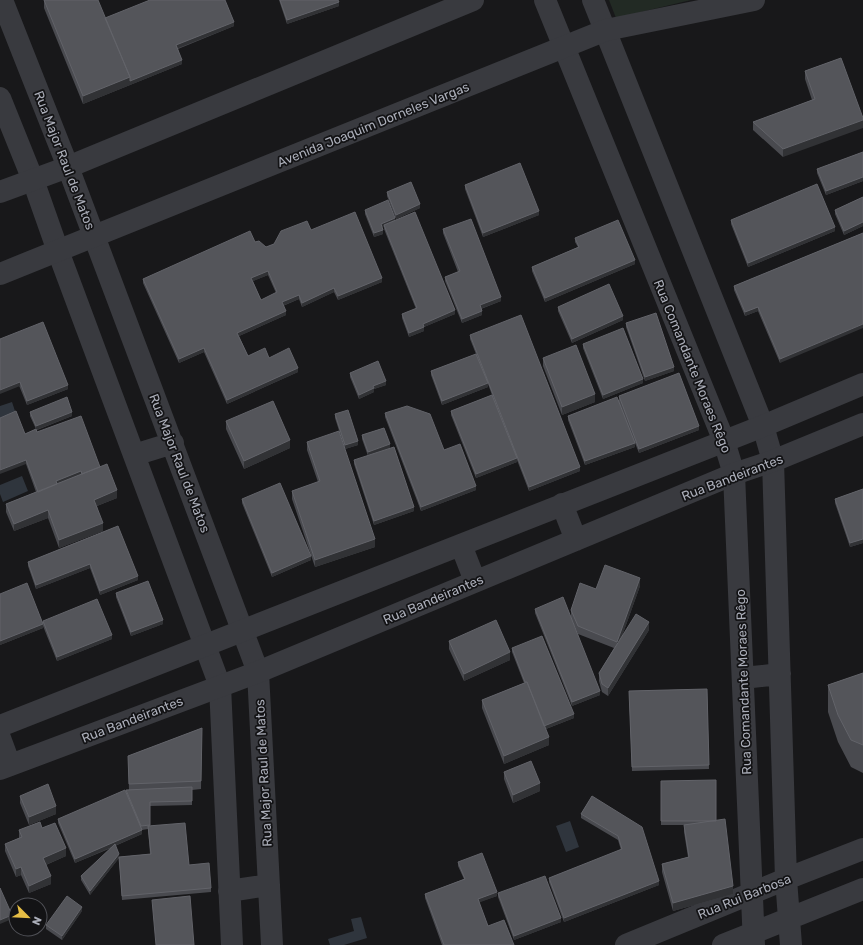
<svg xmlns="http://www.w3.org/2000/svg" width="863" height="945" font-family="Rubik,sans-serif">
<style>
.green{fill:#222a24}
.water{fill:#2f353d}
.lines{fill:none;stroke-linecap:round;stroke-linejoin:round}
.minor{stroke:#393a3f;stroke-width:22}
.tertiary{stroke:#393a3f;stroke-width:22}
.wall{fill:#494a4f;fill-rule:evenodd}
.shaded-wall{fill:#313235}
.building{fill:#54555a;stroke:#626369;fill-rule:evenodd}
.labels{text-anchor:middle;stroke-width:3.5;stroke-linejoin:round;paint-order:stroke}
.street-label{font-size:13px;fill:#abaeb9;stroke:#131315}
</style>
<rect width="100%" height="100%" fill="#18181a"/>
<path class="green" d="M609,0H691L616,18Z"/>
<path class="water" d="M12,402L16,414L0,420V406Z
M22,476L28,491L3,502L0,494V485Z
M570,821L579,847L566,852L556,826Z
M361,917L367,938L344,945H330L328,939L354,931L351,919Z"/>
<g class="lines">
<path class="minor" d="M2,0L68,167L258,672L272,945
M545,0L724,441L734,474L754,945
M593,0L763,426L773,461L786,879L791,945
M0,98L33,180L58,251L220,686L232,945
M134,455L173,443
M743,678L780,674
M229,891L269,885
M626,945L786,879L863,849
M723,945L863,889"/>
<path class="tertiary" d="M0,192L68,167L473,0
M0,274L606,30L754,0
M562,504L576,540
M461,545L475,581
M0,726L763,426L863,384
M0,738L10,765
M0,769L258,672L734,474L773,461L863,424"/>
</g>
<path class="wall" d="M44,0L105,18L234,26L178,49L182,64L83,104L44,8Z
M279,0H338L339,6L287,24Z
M841,58L783,157L753,130V122L812,100L805,79V71Z
M863,152V181L826,195L817,173V169Z
M465,185L539,215L483,237L465,189Z
M387,192L420,208L396,219L387,196Z
M863,197V226L844,235L835,214V210Z
M365,210L395,220L455,314L424,327V331L409,337L402,318V314L416,309L384,229V227H382L383,234L374,237L365,214Z
M731,220L835,231L748,267L731,224Z
M443,229L501,301L481,309L482,315L462,323L445,281V277L458,272L443,233Z
M311,230L382,282L338,300L334,292L302,307L299,299L283,306L286,315L239,336L248,356L269,358L298,372L227,404L204,352L179,363L143,283V279L255,242L266,247ZM268,275L276,293L261,300L253,281Z
M863,233L780,363L758,311L745,316L734,290V286Z
M575,238L635,264L545,302L532,271V267L578,247L575,242Z
M558,307L623,320L572,343L558,311Z
M626,323L674,371L645,381L626,327Z
M470,335L580,471L529,491L517,460V462L476,478L451,415V411L492,395L488,384V387L442,405L431,375V371L476,354L470,339Z
M0,339L68,389L27,405Z
M583,344L643,383L603,399L583,348Z
M543,358L595,402L562,415L543,366Z
M350,373L386,385L374,389V392L359,399L350,377Z
M619,396L699,430L639,453L635,443V447L585,465L568,420V416L619,400Z
M30,412L72,416L37,430V432L100,467L117,498L97,506L103,531L59,548L48,518L14,531L6,512V504L36,492L26,464L25,434L36,429L30,416Z
M385,413L444,450L476,490L421,511L385,417Z
M335,414L358,445L345,449L335,418Z
M226,421L290,448L244,469L226,429Z
M384,428L368,456L362,439V435Z
M307,442L375,547L315,567L292,499V491L318,482L307,450Z
M354,460L414,511L374,525L354,464Z
M863,489V543L850,547L835,503V499Z
M242,499L311,560L272,577L242,503Z
M118,526L138,580L100,595L90,568L36,589L28,566V562Z
M640,586L622,636L649,630L608,696L602,692L599,681V673L614,648L578,634L572,620L600,695L572,706L535,613V609L571,618V610L596,589Z
M116,593L163,624L131,636L116,597Z
M0,594L43,623V621L112,639L57,661L43,626V628L0,645Z
M449,641L510,660L464,681L449,649Z
M512,648L574,718L546,729L549,745L504,764L482,708V700L524,683L512,652Z
M863,673V773L851,767L838,742L828,712V685Z
M707,689L709,769L632,771L629,691Z
M202,728L201,789L192,790V805L150,806V826L211,888V892L122,900L119,858L90,895L81,880V876L111,848L75,863L58,823V819L126,792V790H129L128,756ZM148,829L150,854L119,857L115,846L142,834V830Z
M504,772L540,791L513,803L504,779Z
M661,781L716,821L733,894L673,911L662,872V864L688,857L684,832V825H661Z
M20,796L56,814L29,825L20,803Z
M592,796L659,885L564,922L549,882V878L621,850L618,840L581,818V814Z
M42,828L66,856L46,865L51,884L29,893L21,875L16,877L5,851V844L19,838V830Z
M458,862L497,896L479,902L488,926L514,945H442L425,898V894L464,879L458,866Z
M498,893L561,922L514,940L498,897Z
M82,911L62,940L46,929V925Z"/>
<path class="shaded-wall" d="M339,2V6L287,24V20Z
M234,22V26L176,49V45Z
M182,60V64L83,104V96L130,77Z
M863,120V128L783,157V149Z
M863,177V181L826,195V191Z
M420,204V208L396,219V215Z
M539,211V215L483,237V233Z
M395,218V222L384,225V227L381,228V224Z
M863,222V226L844,235V231Z
M835,227V231L748,267V263Z
M383,230V234L374,237V233Z
M635,260V264L545,302V298Z
M268,271V275L251,282V278Z
M382,278V282L338,300V296Z
M334,288V292L302,307V303Z
M299,295V299L282,306V302Z
M501,297V301L480,309V305Z
M758,307V311L745,316V312Z
M455,310V314L424,327V331L409,337V333L423,324Z
M286,311V315L237,337V333Z
M482,311V315L462,323V319Z
M623,316V320L572,343V339Z
M863,324V328L780,363V359Z
M204,348V352L179,363V359Z
M674,367V371L645,381V377Z
M298,368V372L227,404V400Z
M643,379V383L603,399V395Z
M386,381V385L374,389V392L359,399V395L373,386Z
M20,382V386L0,394V390Z
M488,383V387L442,405V401Z
M68,385V389L27,405V401Z
M595,394V402L562,415V407Z
M72,412V416L36,430V426Z
M699,426V430L639,453V449Z
M290,440V448L244,469V461Z
M358,441V445L345,449V445Z
M635,443V447L585,465V461Z
M390,444V448L368,456V452Z
M517,458V462L476,478V474Z
M26,460V464L0,474V470Z
M580,467V471L529,491V487Z
M81,471V475L38,492L56,481Z
M476,486V490L421,511V507Z
M117,490V498L94,507V500Z
M414,507V511L374,525V521Z
M48,510V518L14,531V524Z
M103,523V531L59,548V540Z
M375,539V547L315,567V560Z
M863,539V543L850,547V543Z
M311,556V560L272,577V573Z
M90,564V568L36,589V585Z
M138,576V580L100,595V591Z
M640,578V586L617,650V642Z
M163,620V624L131,636V632Z
M649,622V630L608,696V688Z
M43,624V628L0,645V641Z
M112,635V639L57,661V657Z
M510,652V660L464,681V674Z
M600,691V695L572,706V702Z
M574,714V718L543,730V726Z
M549,737V745L504,764V756Z
M540,783V791L513,803V795Z
M56,806V814L29,825V817Z
M142,830V834L75,863V859Z
M66,848V856L43,866V858Z
M119,854V858L90,895V891Z
M21,867V875L16,877V869Z
M51,876V884L29,893V886Z
M659,881V885L564,922V918Z
M733,886V894L673,911V903Z
M497,892V896L478,903V899Z
M82,907V911L62,940V936Z
M12,915V919L0,924V920Z
M561,918V922L514,940V936Z"/>
<path class="building" d="M44,0H98L130,77L83,96Z
M150,0H225L234,22L176,45L182,60L130,81V77L105,18Z
M280,0H338L339,2L287,20Z
M841,58L863,118V120L783,149L753,122L815,99L805,71Z
M863,152V177L826,191L817,169Z
M520,163L539,211L483,233L465,185Z
M411,182L420,204L396,215L387,192Z
M817,184L835,227L748,263L731,220Z
M863,197V222L844,231L835,210Z
M388,200L395,218L381,224L383,230L374,233L365,210Z
M355,212L382,278L338,296L334,288L302,303L299,295L282,302L286,311L237,333L248,356L265,348L269,358L289,348L298,368L227,400L204,348L179,359L143,279L250,231L255,242L259,241L266,247L274,244L281,231L307,221L311,230ZM268,271L277,292L261,300L251,278Z
M415,212L455,310L423,324L424,327L409,333L402,314L417,308L384,225Z
M471,219L501,297L480,305L482,311L462,319L445,277L460,271L443,229Z
M618,220L635,260L545,298L532,267L579,247L575,238Z
M863,233V324L780,359L758,307L745,312L734,286Z
M609,284L623,316L572,339L558,307Z
M656,313L674,367L645,377L626,323Z
M521,315L580,467L529,487L470,335Z
M43,322L68,385L27,401L20,382L0,390V339Z
M623,328L643,379L603,395L583,344Z
M576,345L595,394L562,407L543,358Z
M476,354L488,383L442,401L431,371Z
M378,361L386,381L373,386L374,388L359,395L350,373Z
M679,373L699,426L639,449L619,396Z
M492,395L517,458L476,474L451,411Z
M67,397L72,412L36,426L30,412Z
M617,397L635,443L585,461L568,416Z
M273,401L290,440L244,461L226,421Z
M407,406L430,414L444,450L460,444L476,486L421,507L385,413Z
M348,410L358,441L345,445L335,414Z
M16,411L25,434L36,429L37,432L81,416L100,467L82,474L81,471L56,481L57,484L38,492L26,460L0,470V418Z
M384,428L390,444L368,452L362,435Z
M339,431L375,539L315,560L292,491L320,481L307,442Z
M394,447L414,507L374,521L354,460Z
M107,464L117,490L94,500L103,523L59,540L48,510L14,524L6,504Z
M280,483L311,556L272,573L242,499Z
M863,489V539L850,543L835,499Z
M118,526L138,576L100,591L90,564L36,585L28,562Z
M605,565L640,578L617,642L578,626L571,610L580,583L596,589Z
M148,581L163,620L131,632L116,593Z
M27,583L43,624L0,641V594Z
M563,597L600,691L572,702L535,609Z
M97,599L112,635L57,657L43,621Z
M636,614L649,622L608,688L602,684L599,673Z
M496,620L510,652L464,674L449,641Z
M542,636L574,714L544,726L527,682H525L512,648Z
M863,673V745L851,740L838,715L828,685Z
M527,682L549,737L504,756L482,700Z
M707,689L709,765L632,767L629,691Z
M202,728L201,781L129,784L128,756Z
M531,761L540,783L513,795L504,772Z
M716,780V821H661V781Z
M48,784L56,806L29,817L20,796Z
M192,787V801L150,802V825L141,826L126,790Z
M125,790L142,830L75,859L58,819Z
M592,796L642,827L659,881L564,918L549,878L622,849L618,836L581,814Z
M725,819L733,886L673,903L662,864L689,857L684,825Z
M40,822L42,828L55,823L66,848L43,858L51,876L29,886L21,867L16,869L5,844L22,837L19,830Z
M185,823L189,865L209,863L211,888L122,896L119,857L151,854L148,826Z
M115,844L119,854L90,891L81,876Z
M482,853L497,892L478,899L488,926L504,920L514,945H444L425,894L465,879L458,862Z
M545,876L561,918L514,936L498,893Z
M0,888L12,915L0,920Z
M67,896L82,907L62,936L46,925Z
M190,896L194,945H156L152,900Z"/>
<g class="labels">
<g class="street-label">
<text transform="translate(373 124) rotate(-22)" y="5">Avenida Joaquim Dorneles Vargas</text>
<text transform="translate(65 160) rotate(69)" y="5">Rua Major Raul de Matos</text>
<text transform="translate(693 366) rotate(68)" y="5">Rua Comandante Moraes Rêgo</text>
<text transform="translate(180 463) rotate(69)" y="5">Rua Major Raul de Matos</text>
<text transform="translate(732 477) rotate(-21)" y="5">Rua Bandeirantes</text>
<text transform="translate(433 599) rotate(-23)" y="5">Rua Bandeirantes</text>
<text transform="translate(743 682) rotate(-92)" y="5">Rua Comandante Moraes Rêgo</text>
<text transform="translate(132 719) rotate(-21)" y="5">Rua Bandeirantes</text>
<text transform="translate(263 773) rotate(-93)" y="5">Rua Major Raul de Matos</text>
<text transform="translate(744 896) rotate(-22)" y="5">Rua Rui Barbosa</text>
</g>
</g>
<g transform="translate(28 917) rotate(114)"><circle r="19" fill="#131315" stroke="#505157"/>
<path d="M0-3L7 15L0 10L-7 15Z" fill="#e5bd45"/>
<text y="-6" font-size="11" font-weight="bold" text-anchor="middle" fill="#abaeb9">N</text>
</g>
</svg>
